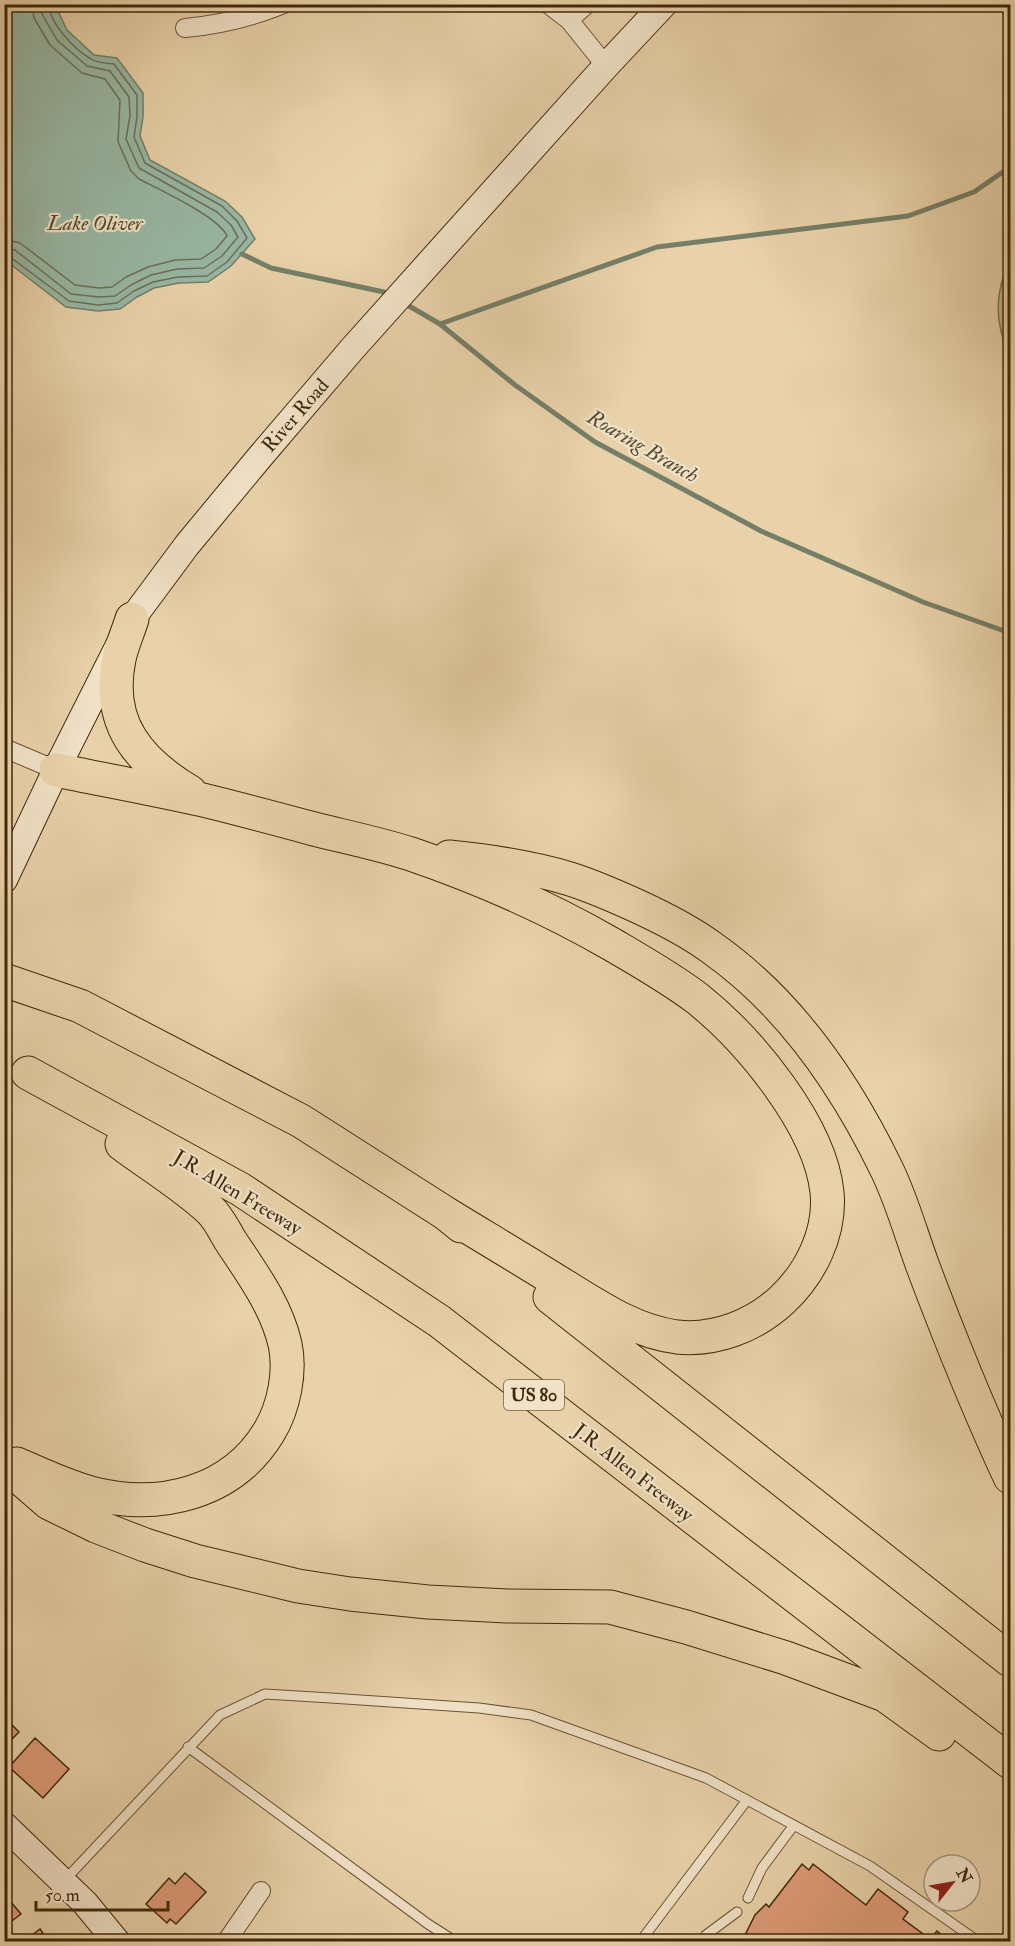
<svg xmlns="http://www.w3.org/2000/svg" width="1015" height="1946" font-family="'IM FELL Double Pica',serif">
<style>
.green{fill:#beba84;stroke:#807247;stroke-width:1.5}
.water{fill:#98b8a5;stroke:#757f67;stroke-width:1.5}
.lines{fill:none;stroke-linecap:round;stroke-linejoin:round}
.shore{stroke:#6c7058;stroke-width:1.5}
.stream{stroke:#757f67;stroke-width:5}
.building{fill:#dd9b78;stroke:#41290a;stroke-width:1.5}
.lane-casing{stroke:#6b5332;stroke-width:11}
.street-casing{stroke:#6b5332;stroke-width:20}
.secondary-casing{stroke:#41290a;stroke-width:28}
.highway-casing{stroke:#41290a;stroke-width:35}
.lane{stroke:#f1e2c8;stroke-width:9}
.street{stroke:#f1e2c8;stroke-width:18}
.secondary{stroke:#f1e2c8;stroke-width:26}
.highway{stroke:#e9d2aa;stroke-width:33}
.labels{text-anchor:middle;stroke-width:4.5;stroke-linejoin:round;paint-order:stroke}
.shield{fill:#f1e2c8;stroke:#766043;stroke-width:1.5}
.shield-label{font-size:18px;font-weight:bold;fill:#41290a}
.street-label{font-size:20px;fill:#41290a;stroke:#f1e2c8}
.water-label{font-size:21px;font-style:italic;fill:#574d31;stroke:#f1e2c8}
</style>
<rect width="100%" height="100%" fill="#e9d2aa"/>
<filter id="stains"><feTurbulence type="fractalNoise" baseFrequency=".00333" numOctaves="4"/><feColorMatrix values="0 0 0 0 .2 0 0 0 0 .09 0 0 0 0 .02 0 0 0 .5 -.17"/></filter>
<radialGradient id="worn" r=".72"><stop offset=".6" stop-color="#630" stop-opacity="0"/><stop offset="1" stop-color="#630" stop-opacity=".3"/></radialGradient>
<path class="green" d="M1010,260V355C994,324 995,291 1010,260Z"/>
<path class="water" d="M4,5H55L67,30L94,55L117,58L143,93V117L140,136L150,160L225,201L242,217L255,239L231,266L208,282L179,283L154,288L137,297L120,309L98,311L66,307L5,260Z"/>
<g class="lines">
<path class="shore" d="M4,239L20,243L75,285L99,288L112,287L126,277L148,267L175,260L201,259L216,249L227,236C219,217 160,190 139,179L131,171L118,142L120,100L105,79L82,73L50,45L34,18L32,4
M4,248L15,250L71,294L99,297L115,296L131,285L151,275L177,269L204,268L222,256L238,237L231,225L217,212L139,168L126,139L130,116L129,97L110,71L87,66L57,40L42,14L41,4
M4,255L10,257L69,301L98,305L117,303L134,291L153,282L178,277L207,276L227,262L247,238L237,221L222,206L145,163L134,137L137,117V95L114,64C107,63 97,63 91,59C75,50 49,23 49,4"/>
<path class="stream" d="M242,254L271,268L384,292L391,296
M404,303L440,324L515,385L595,442L761,531L923,602L1010,633
M440,324L657,247L908,216L974,192L1010,167"/>
</g>
<path class="building" d="M4,1717L19,1732L4,1747Z
M35,1738L69,1769L43,1798L9,1767Z
M802,1864L809,1870L813,1864L866,1905L878,1889L908,1912L903,1919L930,1939L937,1931L950,1942H757L746,1933L755,1915L766,1904L769,1907Z
M185,1873L206,1892L176,1924L170,1919L167,1923L146,1904L169,1878L175,1884Z
M4,1894L21,1914L4,1927Z
M40,1929L49,1942H23Z"/>
<g class="lines">
<g class="lane-casing">
<path id="lane" d="M188,1747L428,1924L456,1942
M63,1882L220,1715L265,1694L331,1698L479,1708L531,1715L706,1778L870,1866L979,1942
M748,1898L762,1868L794,1825
M640,1942L747,1800
M701,1942L706,1935L737,1912"/>
</g>
<g class="street-casing">
<path id="street" d="M548,4L569,20L606,66
M569,20L587,4
M185,28C219,25 252,17 284,4
M4,748L56,770
M226,1942L261,1891"/>
</g>
<g class="secondary-casing">
<path id="secondary" d="M4,880L56,770L132,619L187,545L259,458L353,348L606,66L664,4
M4,1825L85,1903L117,1942"/>
</g>
<g class="highway-casing">
<path id="highway" d="M132,619C128,632 122,645 119,659C106,723 138,761 190,792
M56,770C105,780 154,789 203,800C240,809 277,819 314,829C346,837 380,844 411,854C481,878 549,908 613,945C642,962 672,979 698,999C749,1040 820,1125 827,1192C831,1232 811,1273 782,1300C754,1326 715,1341 677,1337C631,1331 593,1303 555,1280C518,1257 481,1235 445,1213
M449,857C489,861 531,867 570,879C592,886 615,896 637,906C663,918 689,931 712,948C790,1003 846,1085 887,1170C903,1203 912,1238 925,1272C951,1341 979,1410 1010,1477
M4,980L80,1006L301,1121L445,1213L461,1226
M28,1073L240,1189L439,1321L1010,1762
M550,1297L1010,1660
M4,1464L49,1503L96,1526L145,1545L195,1561L298,1586L350,1594L428,1602L507,1606L610,1607L686,1627L786,1658L885,1695L939,1734
M17,1464C42,1475 67,1487 94,1494C161,1510 232,1493 269,1432C284,1407 291,1372 285,1344C276,1305 251,1272 230,1240C224,1230 218,1217 209,1209C183,1185 150,1165 122,1144"/>
</g>
<use href="#lane" class="lane"/>
<use href="#street" class="street"/>
<use href="#secondary" class="secondary"/>
<use href="#highway" class="highway"/>
</g>
<g class="labels">
<rect class="shield" x="504" y="1380" width="60" height="30" rx="4.5"/>
<g class="shield-label">
<text x="534" y="1401">US 80</text>
</g>
<g class="street-label">
<text transform="translate(295 415) rotate(-49)" y="7">River Road</text>
<text transform="translate(238 1192) rotate(31)" y="7">J.R. Allen Freeway</text>
<text transform="translate(634 1472) rotate(38)" y="7">J.R. Allen Freeway</text>
</g>
<g class="water-label">
<text x="95" y="230">Lake Oliver</text>
<text transform="translate(643 446) rotate(30)" y="7">Roaring Branch</text>
</g>
</g>
<rect width="1015" height="1946" fill="none" stroke="#e9d2aa" stroke-width="24"/>
<rect x="6" y="6" width="1003" height="1934" fill="none" stroke="#41290a" stroke-width="3"/>
<rect x="12" y="12" width="991" height="1922" fill="none" stroke="#41290a" stroke-width="1.5"/>
<g transform="translate(952 1883) rotate(59)"><circle r="28" fill="#f1e2c8" stroke="#ab987c" stroke-width="1.5"/>
<path d="M0-4.5L10 22L0 15L-10 22Z" fill="#8f2418"/>
<text y="-9" font-size="16" font-weight="bold" text-anchor="middle" fill="#41290a">N</text>
</g>
<path d="M36 1901v9h132v-9" fill="none" stroke="#41290a" stroke-width="3"/>
<text x="45" y="1901" font-size="18" fill="#41290a" stroke="#f1e2c8" stroke-width="4.5" paint-order="stroke">50 m</text>
<rect width="100%" height="100%" filter="url(#stains)"/>
<rect width="100%" height="100%" fill="url(#worn)"/>
</svg>
